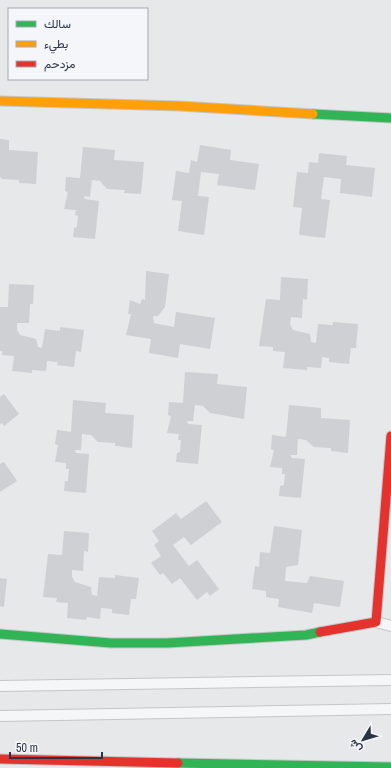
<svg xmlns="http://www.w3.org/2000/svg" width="391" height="768" font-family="'Archivo Narrow',Vazirmatn,sans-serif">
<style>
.building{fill:#ced0d3}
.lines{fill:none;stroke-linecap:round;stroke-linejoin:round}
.street-casing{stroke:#c4c6c8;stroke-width:12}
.fast-casing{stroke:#c4c6c8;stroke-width:11}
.slow-casing{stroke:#c4c6c8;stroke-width:11}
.jam-casing{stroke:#c4c6c8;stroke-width:11}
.street{stroke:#f5f6f7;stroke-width:10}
.fast{stroke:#30b455;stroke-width:9}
.slow{stroke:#ff9f0a;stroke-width:9}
.jam{stroke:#e5322d;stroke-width:9}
</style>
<rect width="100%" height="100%" fill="#e6e8ea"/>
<path class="building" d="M0,139L9,140V150L38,152L36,184L19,183V180L2,179L0,177Z
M200,145L231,150L230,160L259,164L255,190L217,185L219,174L201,172L198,196L209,197L204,235L178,231L182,201L172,200L176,171L189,173L191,160L197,162Z
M83,147L115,150L114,160L144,162L141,194L124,193L125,190L107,189L100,181L92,180L90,197L84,196L85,199L99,201L95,239L73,237L74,228L77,227L78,216L75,215L76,210L64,209L68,192L65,191L66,177L80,178Z
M319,153L347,156L346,165L375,168L372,197L340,193L341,179L324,177L321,199L330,200L325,238L299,235L302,208L293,207L297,172L308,173L309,162L318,163Z
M146,271L169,274L165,307L158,316H153L154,323L174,327L176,312L215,318L210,349L180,344L178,358L149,353L151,339L126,335L131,314H128L130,300L140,304L142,299L145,300Z
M281,277L308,279L307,300L303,299L302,318L291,317L290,324L293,330L310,334L311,342L316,343L318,324L333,325V322L358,324L356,348H351L349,364L329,362V358L322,357L321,368L307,367V370L283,368L285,352L273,351V347L259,346L266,299L280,300Z
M9,284L34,285L33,304H30L29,323H17V330L20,335L36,339L38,347L42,348L45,329L60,331V327L84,330L81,352L76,351L74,367L57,365L58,362L47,361L46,371L32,370V373L12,371L14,356L2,355V351H0V307H8Z
M185,372L218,374L217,384L247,387L244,419L210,413L203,406L195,405L193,421H187L188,424L202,425L198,464L176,462L177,453L180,452L181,440H178L179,434L167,433L171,416L168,415L169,402L183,403Z
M4,394L19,414L4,426L2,423L0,424V397Z
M73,400L106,403L105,413L134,415L132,448L115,446V443L98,442L91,435L82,434L81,450H75L76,453L89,454L86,493L64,491L65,481H68L69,469H66V463L55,462L58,445L55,444L57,430L71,432Z
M289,405L321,408V418L350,420L348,453L331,451V448L314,447L306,440L298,439L297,455H290L292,458L305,459L301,498L279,496L280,486L284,485L285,474H282V468L270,467L274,450L271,449L272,435L286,437Z
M4,462L17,481L0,492V464Z
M206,501L222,522L191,545L184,537L173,545L189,566L197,560L219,589L210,596L207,592L197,600L180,578L172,584L163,573L160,575L151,563L161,556L154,545L159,541L152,531L176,513L181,519Z
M274,526L302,530L298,565L286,567L285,581L307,583L310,576L344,581L340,607L314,603L312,613L278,607L279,599L266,597V591L252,589L255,566L259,567L260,552L270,553Z
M64,531L89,533L88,552L84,551L83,571L72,570V577L75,582L91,587L92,595L97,596L99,577L115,578V575L139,578L136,599H131L129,615L112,613V609L101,608L100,619L87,617L86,620L67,618L68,603L56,602L57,598L43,597L48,554L62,555Z
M0,578L7,579L4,607L0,606Z"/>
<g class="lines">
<g class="street-casing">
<path id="street" d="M376,622L391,626
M0,686L391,680
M0,716L391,709"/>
</g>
<g class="fast-casing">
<path id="fast" d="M313,114L391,118
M0,634L111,643H167L306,635L320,632
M178,763L391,767"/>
</g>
<g class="slow-casing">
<path id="slow" d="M0,101L179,106L313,114"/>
</g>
<g class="jam-casing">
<path id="jam" d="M320,632L376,622L391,436
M0,759L178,763"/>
</g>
<use href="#street" class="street"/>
<use href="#fast" class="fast"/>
<use href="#slow" class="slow"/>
<use href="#jam" class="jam"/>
</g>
<rect x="8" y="8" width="140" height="72" fill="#f4f6f9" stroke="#a4a8b1"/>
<rect x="16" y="21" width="20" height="6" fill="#30b455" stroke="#a4a8b1"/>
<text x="44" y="28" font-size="12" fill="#2b3445">سالك</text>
<rect x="16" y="41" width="20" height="6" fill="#ff9f0a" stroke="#a4a8b1"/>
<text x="44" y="48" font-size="12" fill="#2b3445">بطيء</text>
<rect x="16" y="61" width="20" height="6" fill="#e5322d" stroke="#a4a8b1"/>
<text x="44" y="68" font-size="12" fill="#2b3445">مزدحم</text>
<g transform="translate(363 740) rotate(232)" stroke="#f4f6f9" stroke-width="3" paint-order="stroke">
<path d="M0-3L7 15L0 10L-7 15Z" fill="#2b3445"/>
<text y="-6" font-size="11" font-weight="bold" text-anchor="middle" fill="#2b3445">ش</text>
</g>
<path d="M10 752v6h92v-6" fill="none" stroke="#2b3445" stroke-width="2"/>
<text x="16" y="752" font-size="12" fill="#2b3445" stroke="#f4f6f9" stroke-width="3" paint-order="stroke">50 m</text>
</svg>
